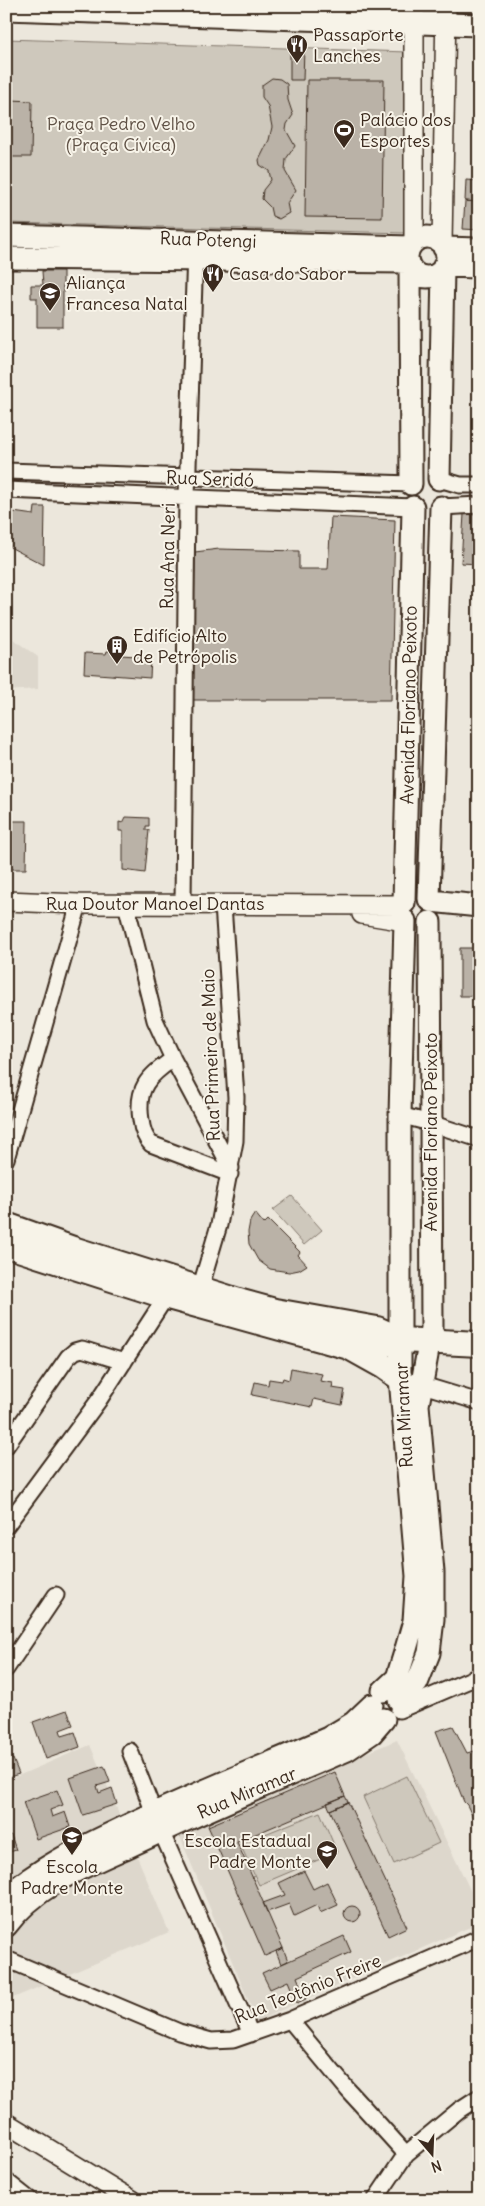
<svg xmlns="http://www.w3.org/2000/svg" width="485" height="2206" font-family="Delius,sans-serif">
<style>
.built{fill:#ddd7cc}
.green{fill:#cec8bc;stroke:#84796d}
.building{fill:#bab2a7;stroke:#3b2a1e}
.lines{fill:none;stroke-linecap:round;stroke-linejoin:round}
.minor-casing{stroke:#3b2a1e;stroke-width:19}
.tertiary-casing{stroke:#3b2a1e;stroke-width:22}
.secondary-casing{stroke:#3b2a1e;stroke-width:25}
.primary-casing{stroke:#3b2a1e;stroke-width:28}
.minor{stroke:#f7f3e8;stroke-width:15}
.tertiary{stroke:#f7f3e8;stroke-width:19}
.secondary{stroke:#f7f3e8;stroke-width:21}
.primary{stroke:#f7f3e8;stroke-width:24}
.labels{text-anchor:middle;stroke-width:4;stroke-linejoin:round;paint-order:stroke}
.poi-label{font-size:18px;fill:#3b2a1e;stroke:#f7f3e8;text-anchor:start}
.park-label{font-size:18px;fill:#605246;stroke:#f7f3e8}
.street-label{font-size:18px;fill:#3b2a1e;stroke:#f7f3e8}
</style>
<rect width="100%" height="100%" fill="#ece7dc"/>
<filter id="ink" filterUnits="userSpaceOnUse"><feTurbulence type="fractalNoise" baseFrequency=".02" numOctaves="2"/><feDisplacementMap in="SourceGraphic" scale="10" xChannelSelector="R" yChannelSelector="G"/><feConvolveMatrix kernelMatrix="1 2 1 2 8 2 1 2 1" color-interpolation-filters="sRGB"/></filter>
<g filter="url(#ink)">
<path class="built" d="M6,634L38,657V689L6,691Z
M397,1740L479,1908V1923L257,2021L178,1832Z
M90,1745L169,1932L13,1998L6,1982V1781Z"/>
<path class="green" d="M6,39L408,52L407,233L6,223Z
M292,1196L322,1230L304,1245L273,1210Z
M407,1776L439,1843L394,1864L363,1797Z
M320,1812L337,1852L259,1885L240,1844Z"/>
<path class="building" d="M290,48H304L303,80H290Z
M272,78L280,79L287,84L288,100L293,115L287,124L286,130L295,146L286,159L285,171L296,190L287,203L289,213L279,219L272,216L270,207L262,199L263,190L271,180L269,171L260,165L259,160L269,140L272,127L268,106L262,97V85Z
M307,80H384L382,218L305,217Z
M11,100L32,101L31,157H6V105H11Z
M466,180L479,181V202L465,201Z
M465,201L479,202V230L463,229Z
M42,271H63V327H37V298H31V285H43Z
M35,507H45L44,565L6,545V511L34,515Z
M464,514L476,515V520H479V564L461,563Z
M331,517L395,520L391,700H193L195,552L219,549L299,551V569H328Z
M107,651L121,652V655L151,657L150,678L84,673L85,653L106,654Z
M126,817L149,818V826H146V830H149L145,873L123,870V831H119V822L123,823Z
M6,821H27L26,869H6Z
M460,948H479V996H460Z
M255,1213L264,1224L268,1220L300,1252L298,1255L307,1265L299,1270L289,1272L270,1269L258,1260L249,1244L248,1232L250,1221Z
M291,1368L322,1374L320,1381L333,1383L332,1388L345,1390L342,1405L314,1399L312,1407L252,1395L255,1382L268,1385L269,1379L282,1381L283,1378L289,1380Z
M67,1710L73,1725L60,1730L62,1736L75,1732L80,1747L46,1759L33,1722Z
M453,1726L467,1753L474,1751L479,1764V1823L476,1824L467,1805L464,1802L436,1731Z
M13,1759L19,1774L6,1778V1761Z
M104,1766L110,1782L97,1786L99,1793L112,1788L117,1804L83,1815L70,1778Z
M335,1772L345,1796L237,1842L283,1948L265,1956L208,1826Z
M57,1790L63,1805L50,1810L52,1817L65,1812L70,1827L36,1839L23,1802Z
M345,1796L348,1802L330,1810L327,1803Z
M348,1802L407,1927L388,1936L330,1810Z
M11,1835L16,1850L6,1853V1837Z
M304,1871L313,1889L327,1882L338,1905L320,1913L317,1905L294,1916L289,1904L267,1912L263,1903L285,1895L279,1883Z
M344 1914a8 8 0 1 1 16 0a8 8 0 1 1-16 0Z
M344,1936L351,1952L297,1977L306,1999L297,2003L288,1981L270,1989L262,1973Z
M283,1948L288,1961L281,1964L276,1951Z"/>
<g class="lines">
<g class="minor-casing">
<path id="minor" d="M6,471L411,484
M439,479L460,485H479
M6,490L413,507
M441,507L479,505
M126,904L155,1020L173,1059L231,1168
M183,904L187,497L195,251
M173,1059C148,1076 136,1088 141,1120C142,1129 144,1137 151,1144L230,1174
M400,1115L430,1123L479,1139
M6,1159L79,904
M200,1289L219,1225L235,1141L236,1097L223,905
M413,1382L479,1402
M6,1446L68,1357L75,1351L82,1349L124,1362
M6,1526L99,1400L171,1289
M6,1669L56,1595
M399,1710L479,1676
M130,1751L161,1831L251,2034
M11,1961L179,2032L211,2041L233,2040L290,2020L479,1938
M290,2020L348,2090L406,2154
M6,2181L30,2200
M375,2200L406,2154L459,2110L479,2097"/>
</g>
<g class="tertiary-casing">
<path id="tertiary" d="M414,242V6
M442,244L446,6
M6,901L79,904L403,905
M362,914L405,921
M6,2123L132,2200"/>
</g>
<g class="secondary-casing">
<path id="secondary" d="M6,9L479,25
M6,236L410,247
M407 257a20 20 0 1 1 40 0a20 20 0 1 1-40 0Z
M444,248L479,249
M6,258L408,262
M444,266L479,267
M410,267L411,484
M439,479L443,268
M429,899L441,507
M431,901L479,906
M404,903L413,507
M383,1691L397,1678L406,1649L414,1621L417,1576L400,1378V1115L405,921
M399,1700L417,1683L429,1653L433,1619V1572L418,1405L432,1328L430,922
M6,1897C39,1868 76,1850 116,1831C185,1797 257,1769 328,1738L353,1723L372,1705
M6,1926C37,1884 86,1866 132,1845C203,1811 275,1781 347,1750L372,1733L384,1719"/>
</g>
<g class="primary-casing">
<path id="primary" d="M6,1225L73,1249L242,1302L275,1311L377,1329L401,1340L479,1344
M6,1245L168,1297L349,1347L378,1346L401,1340
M349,1347L383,1366L400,1378"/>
</g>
<use href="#minor" class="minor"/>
<use href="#tertiary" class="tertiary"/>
<use href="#secondary" class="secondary"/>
<use href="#primary" class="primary"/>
</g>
</g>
<defs>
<g id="restaurant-pin" transform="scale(1.125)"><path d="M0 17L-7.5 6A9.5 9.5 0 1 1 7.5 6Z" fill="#3b2a1e" stroke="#f7f3e8"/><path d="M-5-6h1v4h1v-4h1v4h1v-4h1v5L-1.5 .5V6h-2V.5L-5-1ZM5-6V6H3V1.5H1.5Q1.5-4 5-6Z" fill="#fff"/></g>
<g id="stadium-pin" transform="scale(1.125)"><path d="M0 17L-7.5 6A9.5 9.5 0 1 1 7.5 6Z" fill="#3b2a1e" stroke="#f7f3e8"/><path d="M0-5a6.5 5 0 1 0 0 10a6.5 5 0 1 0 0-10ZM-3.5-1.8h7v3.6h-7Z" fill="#fff"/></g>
<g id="school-pin" transform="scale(1.125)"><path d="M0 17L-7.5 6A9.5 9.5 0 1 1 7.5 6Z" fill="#3b2a1e" stroke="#f7f3e8"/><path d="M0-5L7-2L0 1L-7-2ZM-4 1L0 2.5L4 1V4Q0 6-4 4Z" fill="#fff"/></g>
<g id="building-pin" transform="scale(1.125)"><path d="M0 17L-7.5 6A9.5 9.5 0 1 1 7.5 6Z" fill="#3b2a1e" stroke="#f7f3e8"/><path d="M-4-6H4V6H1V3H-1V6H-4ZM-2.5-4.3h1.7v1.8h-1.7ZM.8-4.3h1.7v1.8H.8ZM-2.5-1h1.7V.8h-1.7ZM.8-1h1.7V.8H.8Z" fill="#fff"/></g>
</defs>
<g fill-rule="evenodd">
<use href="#restaurant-pin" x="297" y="45"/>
<use href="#stadium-pin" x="344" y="130"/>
<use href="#restaurant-pin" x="213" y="274"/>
<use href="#school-pin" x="50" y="293"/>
<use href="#building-pin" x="117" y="646"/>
<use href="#school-pin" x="72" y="1837"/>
<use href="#school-pin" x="327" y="1851"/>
</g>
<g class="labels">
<g class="poi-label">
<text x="313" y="41">Passaporte<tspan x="313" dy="21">Lanches</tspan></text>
<text x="360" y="126">Palácio dos<tspan x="360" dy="21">Esportes</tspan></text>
<text x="229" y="280">Casa do Sabor</text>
<text x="66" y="289">Aliança<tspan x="66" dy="21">Francesa Natal</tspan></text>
<text x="133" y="642">Edifício Alto<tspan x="133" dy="21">de Petrópolis</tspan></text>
<text x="311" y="1847" text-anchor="end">Escola Estadual<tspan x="311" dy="21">Padre Monte</tspan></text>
<text x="72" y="1873" text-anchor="middle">Escola<tspan x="72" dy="21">Padre Monte</tspan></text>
</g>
<g class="park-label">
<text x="121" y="130">Praça Pedro Velho<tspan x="121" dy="21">(Praça Cívica)</tspan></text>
</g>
<g class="street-label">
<text transform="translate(208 240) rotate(2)" y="6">Rua Potengi</text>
<text transform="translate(210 479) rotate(2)" y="6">Rua Seridó</text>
<text transform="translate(168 556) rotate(-89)" y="6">Rua Ana Neri</text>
<text transform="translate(409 705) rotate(-89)" y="6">Avenida Floriano Peixoto</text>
<text x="155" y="910">Rua Doutor Manoel Dantas</text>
<text transform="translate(211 1055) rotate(-92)" y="6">Rua Primeiro de Maio</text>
<text transform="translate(431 1132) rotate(-90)" y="6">Avenida Floriano Peixoto</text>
<text transform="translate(404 1415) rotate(-93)" y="6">Rua Miramar</text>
<text transform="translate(247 1793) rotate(-23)" y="6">Rua Miramar</text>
<text transform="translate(308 1989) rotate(-22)" y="6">Rua Teotônio Freire</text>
</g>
</g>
<rect width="485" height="2206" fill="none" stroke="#f7f3e8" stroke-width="25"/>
<rect x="12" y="12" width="460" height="2181" fill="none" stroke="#3b2a1e" stroke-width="2" filter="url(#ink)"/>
<g transform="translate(432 2154) rotate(161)" stroke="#f7f3e8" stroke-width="4" paint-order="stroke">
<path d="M0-4L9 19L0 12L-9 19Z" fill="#3b2a1e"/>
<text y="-8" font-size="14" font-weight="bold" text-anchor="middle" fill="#3b2a1e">N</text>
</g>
</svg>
